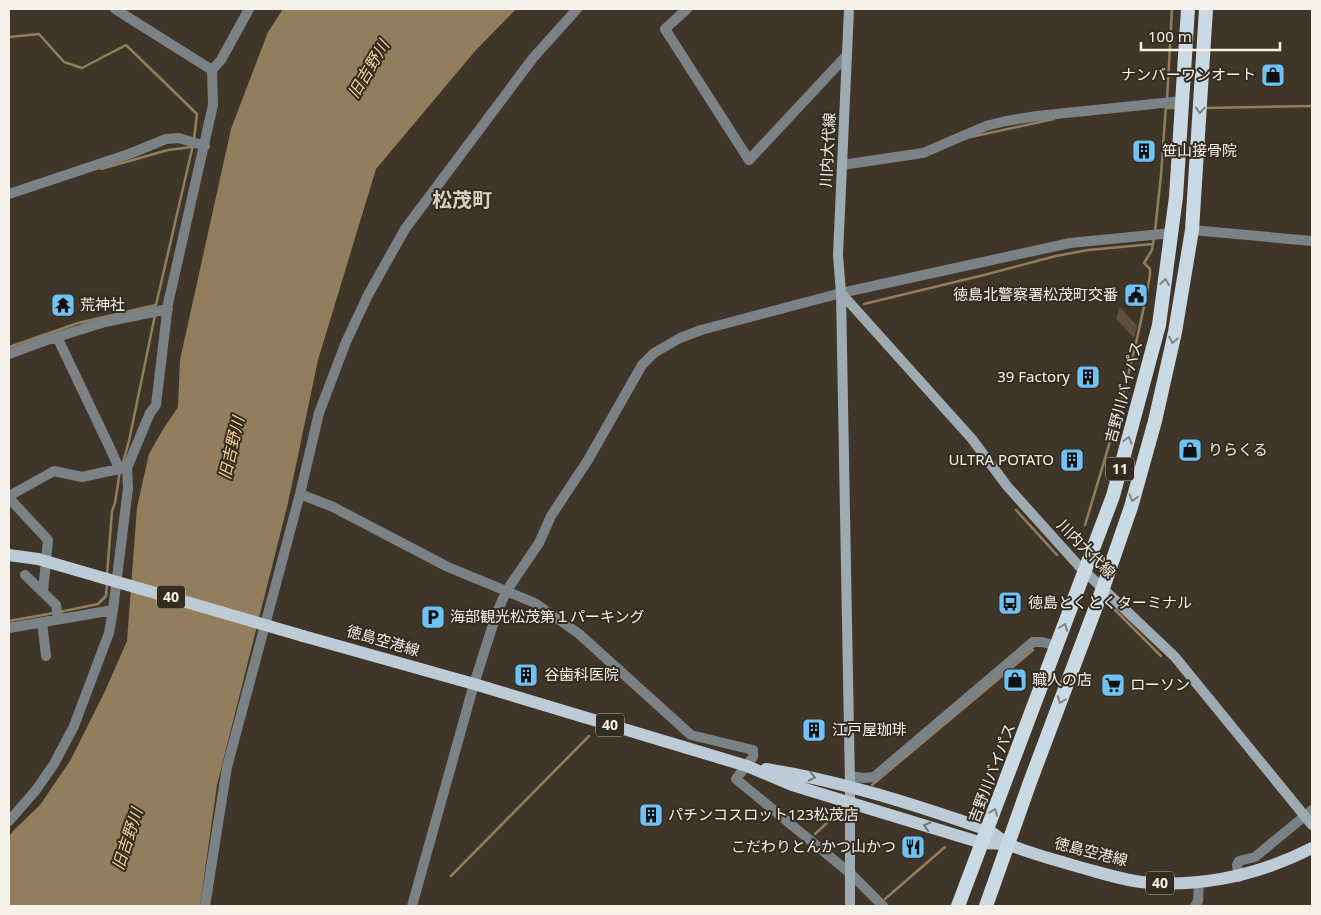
<svg xmlns="http://www.w3.org/2000/svg" width="1321" height="915" font-family="'Noto Sans','Noto Sans JP',sans-serif">
<style>
.green{fill:#5e5039}
.water{fill:#927e5d}
.lines{fill:none;stroke-linecap:round;stroke-linejoin:round}
.stream{stroke:#927e5d;stroke-width:2.5}
.minor{stroke:#7a8286;stroke-width:10}
.tertiary{stroke:#7a8286;stroke-width:10}
.secondary{stroke:#9fabb3;stroke-width:10}
.primary{stroke:#bccbd5;stroke-width:12}
.trunk{stroke:#c9dae4;stroke-width:14}
.primary-bridge{stroke:#bccbd5;stroke-width:12}
.oneway{stroke:#7e8382}
.oneway2{stroke:#717471}
.labels{text-anchor:middle;stroke-width:4;stroke-linejoin:round;paint-order:stroke}
.shield{fill:#342c1f;stroke:#bcb6ac;stroke-width:1}
.shield-label{font-size:14px;font-weight:bold;fill:#f6f1e9}
.poi-label{font-size:15px;fill:#f6f1e9;stroke:#342c1f;text-anchor:start}
.street-label{font-size:15px;fill:#f6f1e9;stroke:#342c1f}
.water-label{font-size:16px;font-style:italic;fill:#f7d49b;stroke:#342c1f}
.district-label{font-size:20px;font-weight:bold;fill:#d9cfbe;stroke:#342c1f}
</style>
<rect width="100%" height="100%" fill="#3f3629"/>
<path class="green" d="M1120,307L1137,326L1134,338L1116,318Z"/>
<path class="water" d="M283,9H516L476,50L376,169L318,360L288,503L217,785L200,906H9V837L13,831L40,805L70,761L105,691L127,641L137,507L149,454L162,431L178,407L180,360L231,129L268,32Z"/>
<g class="lines">
<path class="stream" d="M9,37L39,34L64,62L82,68L126,45L197,114L194,139
M1167,100L1172,9
M1166,108H1178
M1204,108L1312,106
M971,137L1054,119
M101,169L168,150L192,147
M1155,231L1161,175L1166,105
M864,304L984,275L1056,256L1088,250L1153,244L1154,237
M9,347L78,323L156,305L193,145
M122,466L129,441L155,315
M1016,510L1057,555
M1085,525C1110,443 1135,360 1150,275V269L1144,263L1152,250L1153,243
M107,575L112,511L115,503L120,471
M1114,609L1161,656
M59,612L98,604L106,596L107,583
M9,621L54,613
M872,785L1033,650
M815,834L841,810
M451,876L589,736
M885,899L945,847"/>
<path class="minor" d="M115,9L212,70
M687,9L665,29L749,160L847,55
M842,165L923,153L986,126L1006,121L1037,116L1182,101
M9,194L129,154L166,139L179,138L205,146
M1192,230L1312,241
M57,337L110,448L118,466L117,470
M9,354L44,341L105,322L168,309
M300,494L333,507L448,567L535,603L578,633L691,735L753,750V757L736,779L851,874L883,906
M9,496L54,471L82,477L123,468
M9,498L48,540L43,592
M25,575L56,605L58,619
M42,622L46,656
M9,628L113,610
M850,776L863,778L874,777L1033,642H1042L1057,646
M9,821L36,790L54,764L74,726L109,633L113,610L128,488L127,468L150,413L156,405L168,304L213,105L212,70L221,60L249,9
M1239,877L1237,865L1239,861L1255,857L1312,810
M205,906L227,767L300,494L319,413L346,342L368,295L405,229L533,58L577,9
M1195,906L1198,901L1199,883"/>
<path class="tertiary" d="M412,906L474,684L497,612L507,590L539,543L551,516L588,460L642,365L654,353L680,338L701,330L841,293L1070,243L1172,233"/>
<path class="secondary" d="M849,9L838,255L841,293L850,786V906
M841,293L972,439L1007,486L1078,565L1175,657L1312,825"/>
<path class="primary" d="M9,555L38,559
M303,636L474,684L747,766L792,785L982,843L1008,844
M766,769C841,781 913,804 985,829C994,832 1001,841 1010,845C1032,854 1056,860 1079,867C1102,873 1128,882 1152,883C1210,886 1261,874 1312,848"/>
<path class="trunk" d="M958,906L1113,496L1159,325L1176,197L1188,9
M986,906L1030,782L1103,588L1131,507L1155,421L1175,332L1192,230L1206,9"/>
<path class="primary-bridge" d="M38,559L303,636"/>
</g>
<defs><path id="oneway-chevron" d="M-2-3.5L2.5 0L-2 3.5" fill="none" stroke-width="1.6" stroke-linecap="round" stroke-linejoin="round" transform="scale(1.25)"/></defs>
<g class="oneway">
<use href="#oneway-chevron" transform="translate(1200 110) rotate(94)"/>
<use href="#oneway-chevron" transform="translate(1165 282) rotate(-83)"/>
<use href="#oneway-chevron" transform="translate(1173 340) rotate(102)"/>
<use href="#oneway-chevron" transform="translate(1128 440) rotate(-74)"/>
<use href="#oneway-chevron" transform="translate(1133 498) rotate(106)"/>
<use href="#oneway-chevron" transform="translate(1064 627) rotate(-69)"/>
<use href="#oneway-chevron" transform="translate(1061 700) rotate(111)"/>
<use href="#oneway-chevron" transform="translate(994 812) rotate(-69)"/>
</g>
<g class="oneway2">
<use href="#oneway-chevron" transform="translate(812 777) rotate(13)"/>
<use href="#oneway-chevron" transform="translate(927 826) rotate(-163)"/>
</g>
<defs>
<g id="shop-square" transform="scale(1.25)"><rect x="-9" y="-9" width="18" height="18" rx="4" fill="#70c2f4" stroke="#342c1f"/><path d="M-5-2.5h2.3a2.7 3.5 0 0 1 5.4 0H5L5.5 6h-11ZM-1.5-2.5h3a1.5 2.3 0 0 0-3 0Z" fill="#111"/></g>
<g id="building-square" transform="scale(1.25)"><rect x="-9" y="-9" width="18" height="18" rx="4" fill="#70c2f4" stroke="#342c1f"/><path d="M-4-6H4V6H1V3H-1V6H-4ZM-2.5-4.3h1.7v1.8h-1.7ZM.8-4.3h1.7v1.8H.8ZM-2.5-1h1.7V.8h-1.7ZM.8-1h1.7V.8H.8Z" fill="#111"/></g>
<g id="civic-square" transform="scale(1.25)"><rect x="-9" y="-9" width="18" height="18" rx="4" fill="#70c2f4" stroke="#342c1f"/><path d="M-.6-6.5H3V-4.5H.6V-3L4-1V1h2V6H-6V1h2V-1L-.6-3ZM-1.2 2.5V6h2.4V2.5Z" fill="#111"/></g>
<g id="temple-square" transform="scale(1.25)"><rect x="-9" y="-9" width="18" height="18" rx="4" fill="#70c2f4" stroke="#342c1f"/><path d="M0-6L5-2H3V0L6.5 2.5H4V6H1.5V3h-3V6H-4V2.5H-6.5L-3 0V-2H-5Z" fill="#111"/></g>
<g id="bus-square" transform="scale(1.25)"><rect x="-9" y="-9" width="18" height="18" rx="4" fill="#70c2f4" stroke="#342c1f"/><path d="M-5-6H5V4H4V6H2V4H-2V6H-4V4H-5ZM-3.5-4V0h7V-4ZM-3.5 1.2v1.5H-2V1.2ZM2 1.2v1.5H3.5V1.2Z" fill="#111"/></g>
<g id="parking-square" transform="scale(1.25)"><rect x="-9" y="-9" width="18" height="18" rx="4" fill="#70c2f4" stroke="#342c1f"/><path d="M-3.5-5.5H1a3.5 3.5 0 0 1 0 7H-1V5.5H-3.5ZM-1-3.4V-.6H.8a1.4 1.4 0 0 0 0-2.8Z" fill="#111"/></g>
<g id="supermarket-square" transform="scale(1.25)"><rect x="-9" y="-9" width="18" height="18" rx="4" fill="#70c2f4" stroke="#342c1f"/><path d="M-6-5.5h2.5l.6 2H6L4.5 2H-2.5L-4.4-4H-6ZM-1.5 3.2a1.3 1.3 0 1 0 .1 0ZM3 3.2a1.3 1.3 0 1 0 .1 0Z" fill="#111"/></g>
<g id="restaurant-square" transform="scale(1.25)"><rect x="-9" y="-9" width="18" height="18" rx="4" fill="#70c2f4" stroke="#342c1f"/><path d="M-5-6h1v4h1v-4h1v4h1v-4h1v5L-1.5 .5V6h-2V.5L-5-1ZM5-6V6H3V1.5H1.5Q1.5-4 5-6Z" fill="#111"/></g>
</defs>
<g fill-rule="evenodd">
<use href="#shop-square" x="1273" y="75"/>
<use href="#building-square" x="1144" y="151"/>
<use href="#civic-square" x="1136" y="295"/>
<use href="#temple-square" x="63" y="305"/>
<use href="#building-square" x="1088" y="377"/>
<use href="#shop-square" x="1190" y="450"/>
<use href="#building-square" x="1072" y="460"/>
<use href="#bus-square" x="1010" y="603"/>
<use href="#parking-square" x="433" y="617"/>
<use href="#building-square" x="526" y="675"/>
<use href="#shop-square" x="1015" y="680"/>
<use href="#supermarket-square" x="1113" y="685"/>
<use href="#building-square" x="814" y="730"/>
<use href="#building-square" x="651" y="815"/>
<use href="#restaurant-square" x="913" y="847"/>
</g>
<g class="labels">
<g class="shield">
<rect x="1106" y="457.5" width="28" height="23" rx="4"/>
<rect x="157" y="585.5" width="28" height="23" rx="4"/>
<rect x="596" y="713.5" width="28" height="23" rx="4"/>
<rect x="1146" y="871.5" width="28" height="23" rx="4"/>
</g>
<g class="shield-label">
<text x="1120" y="474">11</text>
<text x="171" y="602">40</text>
<text x="610" y="730">40</text>
<text x="1160" y="888">40</text>
</g>
<g class="poi-label">
<text x="1256" y="80" text-anchor="end">ナンバーワンオート</text>
<text x="1162" y="156">笹山接骨院</text>
<text x="1118" y="300" text-anchor="end">徳島北警察署松茂町交番</text>
<text x="80" y="310">荒神社</text>
<text x="1070" y="382" text-anchor="end">39 Factory</text>
<text x="1208" y="455">りらくる</text>
<text x="1054" y="465" text-anchor="end">ULTRA POTATO</text>
<text x="1028" y="608">徳島とくとくターミナル</text>
<text x="450" y="622">海部観光松茂第１パーキング</text>
<text x="544" y="680">谷歯科医院</text>
<text x="1032" y="685">職人の店</text>
<text x="1130" y="690">ローソン</text>
<text x="832" y="735">江戸屋珈琲</text>
<text x="668" y="820">パチンコスロット123松茂店</text>
<text x="896" y="852" text-anchor="end">こだわりとんかつ山かつ</text>
</g>
<g class="street-label">
<text transform="translate(828 150) rotate(-87)" y="5">川内大代線</text>
<text transform="translate(1124 392) rotate(-75)" y="5">吉野川バイパス</text>
<text transform="translate(1086 549) rotate(45)" y="5">川内大代線</text>
<text transform="translate(383 641) rotate(16)" y="5">徳島空港線</text>
<text transform="translate(992 773) rotate(-69)" y="5">吉野川バイパス</text>
<text transform="translate(1091 852) rotate(14)" y="5">徳島空港線</text>
</g>
<g class="water-label">
<text transform="translate(368 69) rotate(-59)" y="6">旧吉野川</text>
<text transform="translate(231 448) rotate(-77)" y="6">旧吉野川</text>
<text transform="translate(127 839) rotate(-72)" y="6">旧吉野川</text>
</g>
<g class="district-label">
<text x="462" y="207">松茂町</text>
</g>
</g>
<rect width="1321" height="915" fill="none" stroke="#f6f1e9" stroke-width="20"/>
<path d="M1141 42v8h139v-8" fill="none" stroke="#f6f1e9" stroke-width="2.5"/>
<text x="1148" y="42" font-size="15" fill="#f6f1e9" stroke="#342c1f" stroke-width="4" paint-order="stroke">100 m</text>
</svg>
